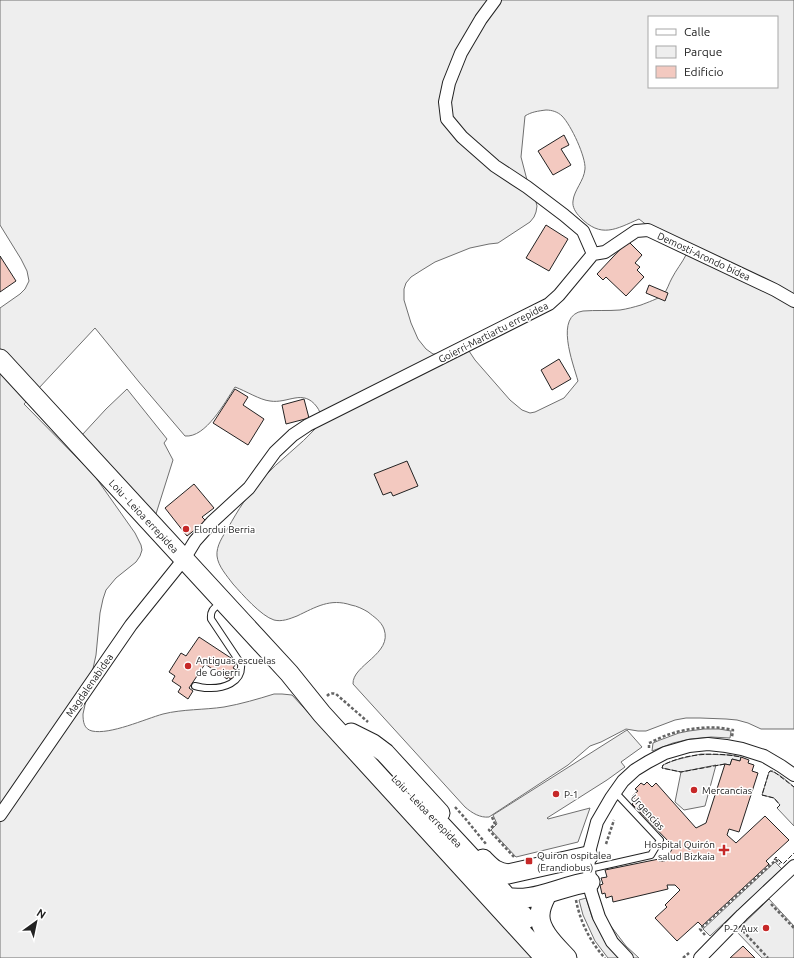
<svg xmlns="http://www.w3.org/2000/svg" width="794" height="958" font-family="Ubuntu,sans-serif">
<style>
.green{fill:#eee;stroke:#6f6f6f;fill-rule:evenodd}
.parking{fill:#ededed;stroke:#6f6f6f}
.building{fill:#f3c9c0;stroke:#222}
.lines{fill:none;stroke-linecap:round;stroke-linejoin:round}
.lane-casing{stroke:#222;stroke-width:8}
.street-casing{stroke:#222;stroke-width:14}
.primary-casing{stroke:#222;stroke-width:21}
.path{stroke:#646464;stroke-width:2.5;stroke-dasharray:3 2;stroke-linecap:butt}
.lane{stroke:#fff;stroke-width:6}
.street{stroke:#fff;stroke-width:12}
.primary{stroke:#fff;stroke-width:19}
.fence{stroke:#222;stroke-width:1;stroke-dasharray:5 2;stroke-linecap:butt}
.poi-dot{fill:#c62828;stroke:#fff;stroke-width:1.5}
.labels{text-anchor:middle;stroke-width:3;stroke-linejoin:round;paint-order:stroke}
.street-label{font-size:10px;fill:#222;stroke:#fff}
.poi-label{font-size:10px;fill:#222;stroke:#fff;text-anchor:start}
</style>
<rect width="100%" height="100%" fill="#fff"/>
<path class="green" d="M0,0H794V729H761L748,723L737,720L726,719L700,718H686L675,720L646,731H638L626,729L601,742L590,746L568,765L489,817C480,818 472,813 465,807L353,684C352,665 393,654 384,629C381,621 374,617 368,612C363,609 357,606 351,605C330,598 316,607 297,616C289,619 282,622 274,620C261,616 242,594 233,584C227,576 218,566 217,556C216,546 223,536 228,528C238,510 248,494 262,479C279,460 300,446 317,427C321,419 322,414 317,407C303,388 288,404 270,401C260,400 246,391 235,387C225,402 206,438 185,436L139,382L95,328L24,404L94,475L135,533L141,545L142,550L140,556L136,562L116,578L106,590L103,599L100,613L96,655L83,714C83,722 84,729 92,731C110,735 145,719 163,714C183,709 204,710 224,707C241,704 258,699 274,694H282L292,695L534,958H0V308L20,294L25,289L29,281L27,271L21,259L0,225ZM649,17H777V87H649ZM546,110C552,110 558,112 562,116C571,125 586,157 585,169C584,181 574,190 573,201C572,207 576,213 580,217C601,239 616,229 639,219L671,244L680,246L686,255C682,263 676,270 672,278C669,283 667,291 663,295C660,298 646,303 641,305C634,307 627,309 620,310C608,311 596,310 583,311C554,315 573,363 578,381L564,398L535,412L530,413L522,410L510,400L475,360L467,348L439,354H433L426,349L418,339L411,323L404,300V289L406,283L411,277L422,270L435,262L470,248L489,244L498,243L530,222L534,217L536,212L537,206L536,202L527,180L521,157L525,116C531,112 538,111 546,110Z
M701,754L730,755L741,757L740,761L732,759L730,765L725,764L681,772L662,768L663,765C675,759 688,757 701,754Z
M770,771C779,773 787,781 794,787V826L777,808L780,805L774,798L762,795L769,772Z"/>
<path class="parking" d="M127,389L167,439L164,443L173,460L155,517L82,435L106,409Z
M704,729H719L731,731L730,738L711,737L690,739L673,743L652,751L653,743L660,740L679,733L689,731Z
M627,730L642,747L621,762L625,767L607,780L547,818L548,819L590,808L578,842L516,857L491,830L497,824L493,815Z
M716,765L705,806L684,810L675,802L681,772Z
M775,862L782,869L710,936L703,929Z
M586,898L592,917L606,942L619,958H608L595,941L583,915L579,900Z
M769,899L794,926V958H762L736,931Z
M610,925L626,946L639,958H633L627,952L608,927Z"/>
<path class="building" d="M564,135L569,145L561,149L571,165L553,175L538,151Z
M546,225L568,239L549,271L526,258Z
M628,241L642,255L635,263L640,267L637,270L644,277L626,296L606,277L603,280L597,274Z
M0,256L16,281L0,292Z
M649,285L668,293L665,301L646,293Z
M559,359L571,379L552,390L541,370Z
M235,389L248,397L243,405L264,419L248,445L213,423Z
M304,399L309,418L286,424L282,405Z
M407,461L418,486L393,496L391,492L383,495L374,474Z
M194,484L214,508L202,517L206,521L187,536L165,508Z
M199,637L237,662L233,668L238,671L232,680L228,677L227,679L205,664L189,688L193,691L188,699L178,692L181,687L172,681L175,676L169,672L181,653L186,656Z
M741,757L749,760L748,763L754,765L752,771L758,773L739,832L729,829L727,835L736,843L765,816L789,840L766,861L769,864L702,926L698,922L677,941L655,918L667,907L665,905L680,890L675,885H667L668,889L613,902L612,896L606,898L605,893L602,894L600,885L603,884L601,878L607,877L605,870L659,859V861H665L674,846L672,843L671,844L632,804L636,800L632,796L638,791L635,789L641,783L644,785L647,782L652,787L656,783L696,828L706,823L725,764L730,765L732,759L740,761Z
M743,946L755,958H730Z"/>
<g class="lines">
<g class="lane-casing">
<path id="lane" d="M195,686C199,687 203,688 207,688C223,689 243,683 241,664L211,619C210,609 215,608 222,602
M589,869L651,855L660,840L615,792"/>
</g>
<g class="street-casing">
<path id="street" d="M495,0L481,19L461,53L449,83L445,102L447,119L462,137L495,166L527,187L564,215L583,231L593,254
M593,254L605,252L636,231L648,230L775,290L794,301
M0,815L131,625L184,559L195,541L212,522L249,488L275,452L293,435L308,425L549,304L559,295L593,254
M627,958L612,942L599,917L591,892L590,882L588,856L597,822L611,798L623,781L635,770L648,762L665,753L689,746L708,744L726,746L742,749L764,756L781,766L794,775
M700,958L742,915L794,866"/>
</g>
<g class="primary-casing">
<path id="primary" d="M0,359L289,673L322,714L545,958
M351,733L373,744L385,753L440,813
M424,807C459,844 493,880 526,919
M483,859C492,868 495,872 508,874L588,856
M547,894C544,900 540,907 540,915C539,931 557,947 567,958
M500,896C532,905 559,886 590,882"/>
</g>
<path class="path" d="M327,696C330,693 333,693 336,694L368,722
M649,748V743C656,740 663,736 670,734C689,728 713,725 733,730L732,737
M455,807L464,817L486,844
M492,817L495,824L489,830L514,857
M606,844L614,820
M576,900C580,921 590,942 605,958
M771,904L794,928
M743,931L768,958
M705,935L700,929L776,860L780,864
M683,958L689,953"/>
<use href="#lane" class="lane"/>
<use href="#street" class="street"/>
<use href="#primary" class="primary"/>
<path class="fence" d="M725,764L681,772L662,768L663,765C687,753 715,752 741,757
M777,808L780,805L774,798L762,795L769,772L770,771H773L794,787
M774,860L776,857L783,864L794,853"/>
</g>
<g class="poi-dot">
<circle cx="186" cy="529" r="4"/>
<circle cx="188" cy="666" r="4"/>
<circle cx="694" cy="790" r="4"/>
<circle cx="556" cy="794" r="4"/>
<path d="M722 844h4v4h4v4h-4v4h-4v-4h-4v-4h4z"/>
<rect x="525" y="857" width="8" height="8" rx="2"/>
<circle cx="766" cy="928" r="4"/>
</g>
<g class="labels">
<g class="street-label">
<text transform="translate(704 256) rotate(25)" y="4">Demosti-Arondo bidea</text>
<text transform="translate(493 332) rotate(-27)" y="4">Goierri-Martiartu errepidea</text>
<text transform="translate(144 516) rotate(47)" y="4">Loiu - Leioa errepidea</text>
<text transform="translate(89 685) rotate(-55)" y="4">Magdalenabidea</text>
<text transform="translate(427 811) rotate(46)" y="4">Loiu - Leioa errepidea</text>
<text transform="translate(648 812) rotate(47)" y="4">Urgencias</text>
</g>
<g class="poi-label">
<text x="194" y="533">Elordui Berria</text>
<text x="196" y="664">Antiguas escuelas<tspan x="196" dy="12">de Goierri</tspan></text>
<text x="702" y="794">Mercancias</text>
<text x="564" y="798">P-1</text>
<text x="715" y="848" text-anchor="end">Hospital Quirón<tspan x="715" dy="12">salud Bizkaia</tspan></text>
<text x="537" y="859">Quiron ospitalea<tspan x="537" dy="12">(Erandiobus)</tspan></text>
<text x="758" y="932" text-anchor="end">P-2 Aux</text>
</g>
</g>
<rect x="648" y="16" width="130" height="72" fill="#ffffff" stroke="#a7a7a7"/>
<rect x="656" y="29" width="20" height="6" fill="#ffffff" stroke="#a7a7a7"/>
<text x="684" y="36" font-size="12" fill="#222222">Calle</text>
<rect x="656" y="46" width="20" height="12" fill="#eeeeee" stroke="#a7a7a7"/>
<text x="684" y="56" font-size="12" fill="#222222">Parque</text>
<rect x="656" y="66" width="20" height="12" fill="#f3c9c0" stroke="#a7a7a7"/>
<text x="684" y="76" font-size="12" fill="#222222">Edificio</text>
<g transform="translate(36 922) rotate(33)" stroke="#ffffff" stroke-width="3" paint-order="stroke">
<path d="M0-3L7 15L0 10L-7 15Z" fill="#222222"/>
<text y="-6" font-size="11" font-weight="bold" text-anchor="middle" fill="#222222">N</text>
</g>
</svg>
